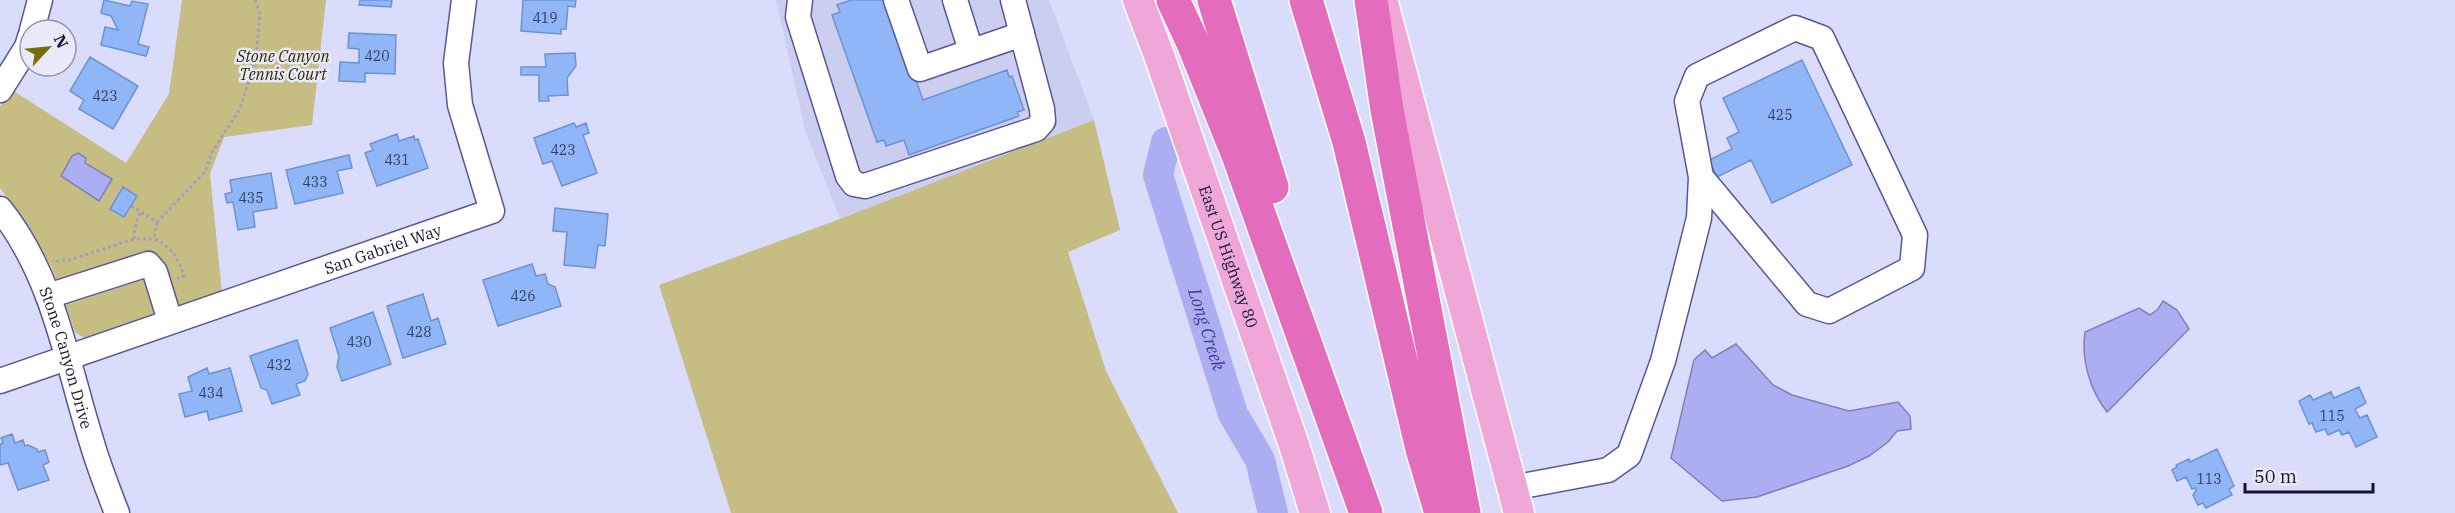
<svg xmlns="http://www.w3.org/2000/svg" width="2455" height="513" font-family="'IBM Plex Serif',serif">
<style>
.built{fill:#cbceee}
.green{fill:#c6bd82}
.water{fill:#abaff1;stroke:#7e81b7;stroke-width:1.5}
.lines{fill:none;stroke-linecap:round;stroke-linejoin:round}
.river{stroke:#abaff1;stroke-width:30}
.building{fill:#90b6f7;stroke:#6e92d1;stroke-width:1.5}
.minor-casing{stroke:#575899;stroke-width:27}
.major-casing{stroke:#fff;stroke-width:33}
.highway-casing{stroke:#fff;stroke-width:36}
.path{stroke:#9ea0bd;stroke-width:3;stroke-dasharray:3 3;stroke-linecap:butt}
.minor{stroke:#fff;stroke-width:24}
.major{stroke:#eea7d7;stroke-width:30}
.highway{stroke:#e36cbd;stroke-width:33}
.labels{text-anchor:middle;stroke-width:5;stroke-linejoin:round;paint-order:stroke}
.number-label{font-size:14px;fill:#343d62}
.park-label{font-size:16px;font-style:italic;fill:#322c02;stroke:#e8eaf9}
.street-label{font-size:16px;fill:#151530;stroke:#e8eaf9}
.water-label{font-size:18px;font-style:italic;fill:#423a98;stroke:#e8eaf9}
</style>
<rect width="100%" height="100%" fill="#d9dcfa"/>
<path class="built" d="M776,0H1049L1094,120L840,219L806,134Z"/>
<path class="green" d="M182,0H326L312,125L224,137L210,174L222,293L86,339L75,332L52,268L35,237L0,188V106L12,90L126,163L169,94Z
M1094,120L1120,230L1068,252L1106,371L1178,513H731L659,285L840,219Z"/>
<path class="water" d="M78,153L86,158L85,163L112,179L99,201L61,176L72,156Z
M2163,301L2177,310L2189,329L2107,412C2090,390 2081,360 2085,332L2139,308L2150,315L2158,309Z
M1736,344L1773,385L1792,395L1849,411L1898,402L1910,416L1911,429L1897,431L1888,442L1869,456L1848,466L1757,497L1722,501L1671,458L1694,360L1705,350L1712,358Z"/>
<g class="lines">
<path class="river" id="s1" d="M1166,142L1158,175L1233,414L1260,460L1273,513"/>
</g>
<path class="building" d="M104,0L130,6L132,1L148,4L138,44L149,47L146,56L101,45L105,27L118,30L111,16L101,13Z
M360,0H392L391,7L359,5Z
M523,0H576L575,7L568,6L566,29H561V34L521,31Z
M851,0H888L923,100L1007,70L1009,77L1012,76L1024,110L1017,112L1019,116L909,155L904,140L886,146L884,140L877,142L832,15L840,12L837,5Z
M349,33L396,35L395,74L365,73V82L339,81L340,62L359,63V49L348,48Z
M575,53L576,66L567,78L568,95L548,96L549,101H539V75H521V67H546L545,54Z
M90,57L138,86L113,129L79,109L84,100L70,91Z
M1802,60L1852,165L1772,203L1751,160L1717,177L1709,160L1732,149L1727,138L1739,132L1723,98Z
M574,123L576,127L586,123L589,133L583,135L597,173L562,186L552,161L543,164L534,138Z
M397,134L399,141L414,136L415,140L418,139L428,168L377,186L365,153L373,150L370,144Z
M349,155L352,168L337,171L343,193L295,204L286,170Z
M271,173L277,208L253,212L255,227L238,230L233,202L227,203L225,194L232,192L230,180Z
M123,187L137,196L124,217L110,209Z
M555,208L608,214L605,246L598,245L595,268L564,265L567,232L553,231Z
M532,264L536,276L545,274L548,284L555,287L561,306L498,326L483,280Z
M423,294L431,321L438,318L446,344L403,358L387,306Z
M373,312L391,364L342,381L337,367L339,356L330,328Z
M297,340L308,374L305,381L296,384L300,395L272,404L267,390L261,388L250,356Z
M207,368L209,374L230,368L242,411L209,420L207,411L185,417L179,394L192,391L188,377Z
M2359,387L2366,403L2355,409L2360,418L2367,415L2377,437L2356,447L2349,432L2342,435L2339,430L2328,435L2325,429L2316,432L2312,423L2309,424L2299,401L2310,395L2313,400L2331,392L2334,398Z
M12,434L15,443L23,440L25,446L28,445L37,449L38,452L45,450L49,462L43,465L49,480L18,490L8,463L0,465V444L3,443L1,438Z
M2217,449L2234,486L2229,489L2232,495L2206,508L2203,503L2198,505L2193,495L2196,490L2195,488L2192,489L2186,477L2177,481L2172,470L2177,467L2176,465L2189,459L2190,462Z"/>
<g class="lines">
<g class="minor-casing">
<g id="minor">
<path d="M800,0L798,17L848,176L854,184L865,186L1036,129L1043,121L1042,109L1013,0"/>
<path d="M896,0L920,69L1022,34"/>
<path d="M955,0L971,51"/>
<path d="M32,30L40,0"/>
<path d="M0,90L27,47L30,37"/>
<path id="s2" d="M0,209C54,276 67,364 92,443C99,467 108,490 117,513"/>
<path d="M48,296L148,264L155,272L170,321"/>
<path id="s3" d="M0,381L492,211L460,105L456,63L464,0"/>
<path d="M1512,488L1608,470L1629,455L1663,361L1699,218L1701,177L1687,101L1697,76L1795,28L1822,38L1915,235L1912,268L1829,311L1807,304L1701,177"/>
</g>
</g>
<g class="major-casing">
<g id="major">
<path id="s4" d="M1138,0L1160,58L1294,445L1315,513"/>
<path d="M1383,3L1519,513"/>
</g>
</g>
<g class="highway-casing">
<path id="highway" d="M1173,0L1193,43L1238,155L1366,513
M1214,0L1272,187
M1306,0L1349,142L1422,449L1441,513
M1371,0L1387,110L1464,513"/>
</g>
<path class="path" d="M131,206L157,222L205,172L212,152L240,109L256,58L260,14L255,0
M140,213L135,227L134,239H153
M157,222L154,239C172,247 178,258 184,276L177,279
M56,261L69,260L134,239"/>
<use href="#minor" class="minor"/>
<use href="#major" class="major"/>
<use href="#highway" class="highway"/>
</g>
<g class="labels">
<g class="number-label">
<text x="545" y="23">419</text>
<text x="377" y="61">420</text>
<text x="105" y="101">423</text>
<text x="1780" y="120">425</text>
<text x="563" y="155">423</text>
<text x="397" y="165">431</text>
<text x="315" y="187">433</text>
<text x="251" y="203">435</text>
<text x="523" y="301">426</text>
<text x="419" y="337">428</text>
<text x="359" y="347">430</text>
<text x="279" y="370">432</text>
<text x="211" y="398">434</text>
<text x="2332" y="421">115</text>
<text x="2209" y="484">113</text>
</g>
<g class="park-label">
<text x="283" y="62">Stone Canyon<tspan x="283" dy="18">Tennis Court</tspan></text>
</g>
<g class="street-label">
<text dy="6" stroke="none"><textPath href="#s3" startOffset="405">San Gabriel Way</textPath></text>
<text dy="6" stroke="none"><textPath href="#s4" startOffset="272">East US Highway 80</textPath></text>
<text dy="6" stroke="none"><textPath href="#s2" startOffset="164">Stone Canyon Drive</textPath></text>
</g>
<g class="water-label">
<text dy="6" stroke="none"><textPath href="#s1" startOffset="196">Long Creek</textPath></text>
</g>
</g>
<g transform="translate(48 48) rotate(64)"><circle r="28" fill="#e8eaf9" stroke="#9495a9" stroke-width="1.5"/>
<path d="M0-4.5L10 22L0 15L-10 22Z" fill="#796d08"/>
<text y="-9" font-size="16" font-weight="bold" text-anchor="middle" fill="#151530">N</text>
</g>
<path d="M2245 483v9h128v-9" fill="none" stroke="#151530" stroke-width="3"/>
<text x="2254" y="483" font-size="18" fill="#151530" stroke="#e8eaf9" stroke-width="4.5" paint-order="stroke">50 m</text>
</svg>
